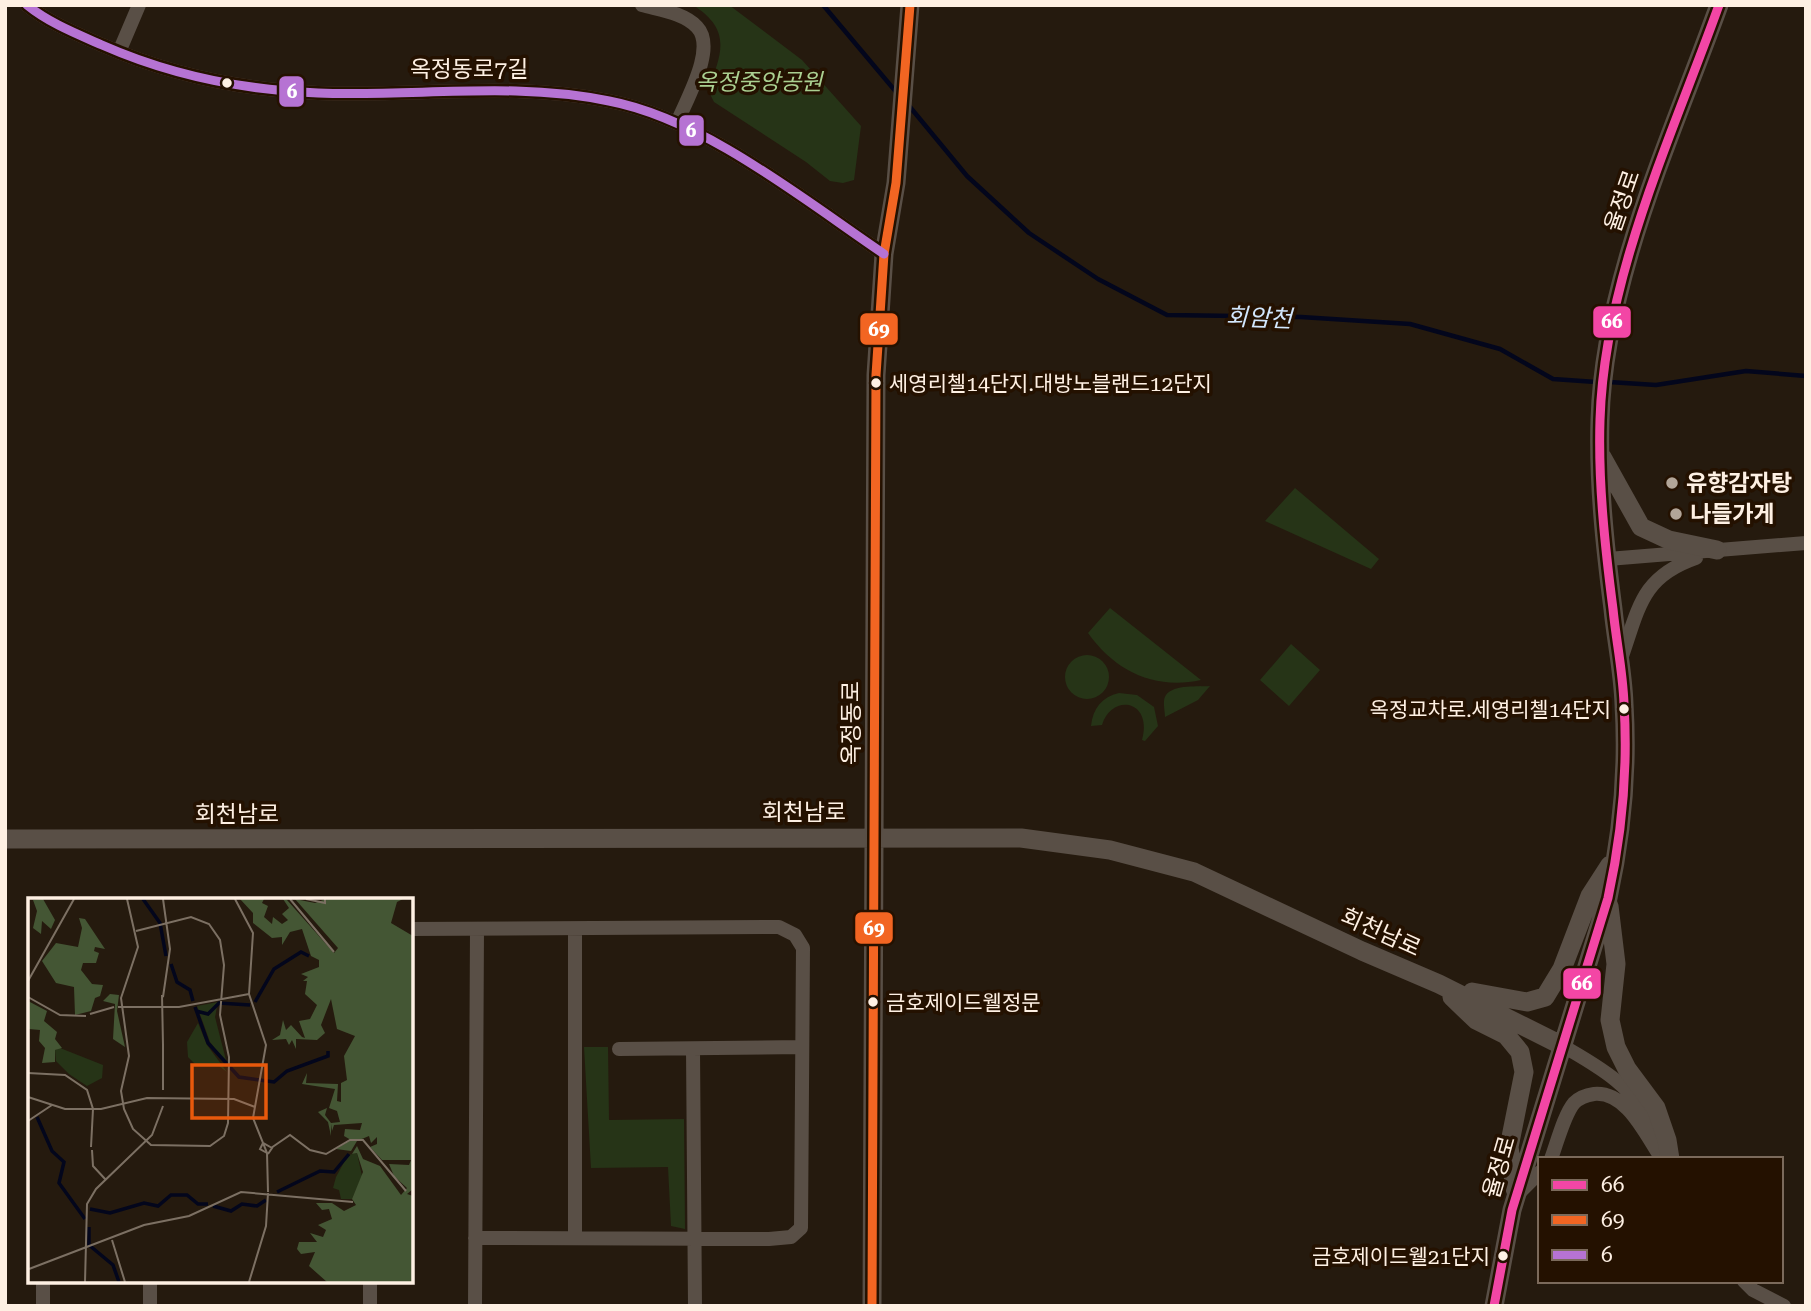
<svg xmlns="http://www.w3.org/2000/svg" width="1811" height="1311" font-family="'Roboto Serif','Noto Sans KR',serif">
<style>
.green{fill:#263417}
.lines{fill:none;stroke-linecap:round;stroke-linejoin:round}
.stream{stroke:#03061c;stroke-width:4.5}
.street{stroke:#594f46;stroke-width:14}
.secondary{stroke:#594f46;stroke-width:19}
.bus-1-casing{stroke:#241100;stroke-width:14}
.bus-2-casing{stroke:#241100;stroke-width:14}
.bus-3-casing{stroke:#241100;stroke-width:14}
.bus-1{stroke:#f346a5;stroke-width:9}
.bus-2{stroke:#f26522;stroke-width:9}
.bus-3{stroke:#b673d3;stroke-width:9}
.bus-dot{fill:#fef0e3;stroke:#241100;stroke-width:2.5}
.poi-dot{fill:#b2a598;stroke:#241100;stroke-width:2.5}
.labels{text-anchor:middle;stroke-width:7;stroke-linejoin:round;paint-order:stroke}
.bus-label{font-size:21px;fill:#fef0e3;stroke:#241100;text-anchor:start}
.street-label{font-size:23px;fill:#fef0e3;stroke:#241100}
.park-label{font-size:23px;font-style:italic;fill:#aad091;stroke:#241100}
.poi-label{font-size:23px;font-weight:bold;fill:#fef0e3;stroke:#241100;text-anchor:start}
.water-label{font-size:24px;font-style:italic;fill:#d2e7fd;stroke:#241100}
.inset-river{fill:none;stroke:#03061c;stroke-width:3.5}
.inset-road{fill:none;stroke:#7c7063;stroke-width:2}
.view{fill:#e8590c;fill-opacity:0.15;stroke:#e8590c;stroke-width:3.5}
.inset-edge{fill:none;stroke:#fef0e3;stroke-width:3.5}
.line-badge{stroke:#241100;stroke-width:2.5}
.badge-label{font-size:19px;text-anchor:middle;font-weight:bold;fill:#fff}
</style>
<rect width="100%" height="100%" fill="#251a0e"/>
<path class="green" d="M693,5H729L802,60L861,126L854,180L843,183L830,181L806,162L714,102L708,90C722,53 732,30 693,5Z
M1295,488L1379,559L1371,569L1265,521Z
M1110,608L1201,680C1154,690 1115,671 1088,633Z
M1291,644L1320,670L1289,706L1260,680Z
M1065 677a22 22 0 1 1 44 0a22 22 0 1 1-44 0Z
M1210,686L1198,700L1165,717C1165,711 1162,700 1166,695C1174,684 1199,687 1210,686Z
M1119,693L1137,695L1154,707L1158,726L1145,741L1142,740C1153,700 1112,693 1102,725L1091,726C1093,708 1102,697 1119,693Z
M584,1047H608L609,1120L684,1119L685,1229L671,1226L668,1167L591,1168Z"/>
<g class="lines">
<path class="stream" d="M823,5L897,93
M910,107L967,176L1029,233L1098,279L1167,315L1301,317L1410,324L1500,349L1553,379L1596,382
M1609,382L1656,385L1746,371L1806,376"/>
<path class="street" d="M27,5C49,23 77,34 102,45C170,75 244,90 318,93C415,97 513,81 609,101C704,119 804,200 884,254
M642,5C660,10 684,13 697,27C717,48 686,100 677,123
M119,52L139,5
M1608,559L1806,543
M1621,659C1639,608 1641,577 1696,558
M411,929L779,927L795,935L803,948L801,1228L791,1237L769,1239L475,1238
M575,929V1238
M1561,1045C1600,1067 1638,1089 1655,1132
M619,1049L802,1047
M693,1049L695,1306
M1551,1159C1557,1143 1564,1115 1574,1103C1579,1098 1587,1095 1594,1094C1627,1091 1646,1136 1662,1159
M1520,1192L1540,1172
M43,1281V1306
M150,1281V1306
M370,1281V1306
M1744,1281L1753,1290L1784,1306
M475,1306L477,930"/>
<path class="secondary" d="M1602,457L1641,527L1669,540L1717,550
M5,839L1021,838L1110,850L1194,872L1362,951L1439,984L1561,1045
M1609,906L1616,964L1610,1020L1616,1047L1627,1069L1656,1108L1667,1140L1670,1159
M1472,992L1527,1002L1545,997L1562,969L1590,896L1610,865
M1452,997L1476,1020L1506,1035L1520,1052L1524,1072L1509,1147L1515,1189
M872,1306L876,375L884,254L896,183L910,5
M1494,1306L1512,1210L1608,898C1622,834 1628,769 1624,704C1623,672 1616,640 1613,609C1605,547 1598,482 1600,420C1604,279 1672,136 1719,5"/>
<g class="bus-1-casing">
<path id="bus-1" d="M1494,1306L1512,1210L1608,898C1622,834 1628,769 1624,704C1623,672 1616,640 1613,609C1605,547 1598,482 1600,420C1604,279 1672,136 1719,5"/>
</g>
<g class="bus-2-casing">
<path id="bus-2" d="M872,1306L876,375L884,254L896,183L910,5"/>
</g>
<g class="bus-3-casing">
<path id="bus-3" d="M27,5C49,23 77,34 102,45C170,75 244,90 318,93C415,97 513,81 609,101C704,119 804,200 884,254"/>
</g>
<use href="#bus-1" class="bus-1"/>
<use href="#bus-2" class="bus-2"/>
<use href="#bus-3" class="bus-3"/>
</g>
<g class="bus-dot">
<circle cx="227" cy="83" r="6"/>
<circle cx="876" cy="383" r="6"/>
<circle cx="1624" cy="709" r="6"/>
<circle cx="873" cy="1002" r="6"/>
<circle cx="1503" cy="1256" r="6"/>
</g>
<g class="poi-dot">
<circle cx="1672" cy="483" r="7"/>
<circle cx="1676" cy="514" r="7"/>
</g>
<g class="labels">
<g class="bus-label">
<text x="889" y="391">세영리첼14단지.대방노블랜드12단지</text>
<text x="1611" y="717" text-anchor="end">옥정교차로.세영리첼14단지</text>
<text x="886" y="1010">금호제이드웰정문</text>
<text x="1490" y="1264" text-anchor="end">금호제이드웰21단지</text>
</g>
<g class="street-label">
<text x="469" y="77">옥정동로7길</text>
<text transform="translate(1622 201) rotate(-71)" y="8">율정로</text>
<text transform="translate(851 723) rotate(-90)" y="8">옥정동로</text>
<text x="804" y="820">회천남로</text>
<text x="237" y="822">회천남로</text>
<text transform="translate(1381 932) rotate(24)" y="8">회천남로</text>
<text transform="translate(1499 1167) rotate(-74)" y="8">율정로</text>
</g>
<g class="park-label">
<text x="759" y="90">옥정중앙공원</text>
</g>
<g class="poi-label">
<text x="1686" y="491">유향감자탕</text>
<text x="1690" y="522">나들가게</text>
</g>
<g class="water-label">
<text transform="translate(1259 318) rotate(2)" y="8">회암천</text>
</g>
</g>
<g transform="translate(28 898)">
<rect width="385" height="385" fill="#251a0e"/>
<path d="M190,104L187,119L199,166L182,144L169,108ZM170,125L179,147L199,174L188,166L168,167L160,159L159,144ZM32,150L75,167L74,180L59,188L41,176L28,163L27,152ZM329,255L334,278L324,301H313L311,292L305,290L308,279L320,257Z" fill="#263417"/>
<path d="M15,1L27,22L23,31L14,23L13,36L5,30L9,13L5,2ZM212,1H236L234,5L240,8L236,19L244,26L245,19L254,26L260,22L254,16L261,10L255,1L259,2L306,55L310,50L267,1L287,5L298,1H375L369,4L363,25L385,38V291L379,296L385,298V384H299L281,368L287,354L273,356L269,351L271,344H289L282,335L295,339L298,332L290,327L304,321L301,311L294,312L288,305H304L316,313L328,307L324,301L335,274L329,255L324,256L329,248L335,261L352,268L373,297L379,290L366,278L361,266L381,267L383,262H354L342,249L349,246V239L343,245L341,238L329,243L323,253L308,251L323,242L316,238L317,231L332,232L334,225L306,227L304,233L303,226V238L300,224L290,214L299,210L297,217L303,225L312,224L309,213L301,210L307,191L274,186L279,175L278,185L310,186L309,203L313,204V185L319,182L316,158L327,138L309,131L303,101L293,127L297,135L289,142L268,141V151L264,142L261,147L258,141L244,142L252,137L255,122L258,132L263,127L274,139L277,140L271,123L282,121L289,107L277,96L279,83H275L280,79L273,76L291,69V62L283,58L274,31L262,34L254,47V39L244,40L225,25V15ZM51,20L57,21L77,51L67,49L66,53L71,55L68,65H55L53,72L64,86L75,87L72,98L67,100L63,113L47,117L46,89L28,85L14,63L28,45L50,49L54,30ZM82,96L91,97L89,113L97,149L85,141L87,106L75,103ZM0,103L19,113L16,123L29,134L27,141L34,150L27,152V164L14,165L17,150L11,143L12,132L1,131Z" fill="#445634"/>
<path class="inset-river" d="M115,1L132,25L138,58M143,66L149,84L162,92L165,103M227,104L246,71L273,54L281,58M167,109L180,145L211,179L246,184L259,173L300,158V153M168,113L180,116L191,105L222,107M9,219L24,253L36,264L31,285L57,321M249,294L292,273L306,274L321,256M185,308L203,313L214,306L229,308L238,302M62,311L82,315L116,305L130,308L143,297H159L170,306H180M61,329V347L85,367L91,384"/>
<path class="inset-road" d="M99,1L110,49L93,100L101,158L93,193L96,211L105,231L123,247L182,248L196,238L200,225L201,159L192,117L196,67L192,42L181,26L163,19L108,33M135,1L142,51L135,99M207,1L225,35L221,96L238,147L225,220L239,255L240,294M262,1L306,54M278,1L297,5V1M0,83L46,1M134,97L135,147M0,99L32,117L58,118M90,109H151L221,96M62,116L86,109M135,147V192M0,175L37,177L59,192L65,211L63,249M0,199L37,211H73L119,200L206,201L227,209M0,223L24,207M243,250L262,237L282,252L298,256L322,242H335L378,293M64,252L65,268L78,282M239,255L232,251L235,245L244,250L240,256M84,342L97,384M1,371L116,327L161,318L213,294L325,304M57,384L59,306L68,291L124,237L135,208M221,384L238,328L240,295"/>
<path class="view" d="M164,167H238V220H164Z"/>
<rect width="385" height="385" class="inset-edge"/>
</g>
<g class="line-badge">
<rect x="278" y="75" width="27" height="33" rx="7" fill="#b673d3"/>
<rect x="678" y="114" width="27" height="33" rx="7" fill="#b673d3"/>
<rect x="1592" y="305" width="40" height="34" rx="7" fill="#f346a5"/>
<rect x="859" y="312" width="40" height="34" rx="7" fill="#f26522"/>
<rect x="854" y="911" width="40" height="34" rx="7" fill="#f26522"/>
<rect x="1562" y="967" width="40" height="33" rx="7" fill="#f346a5"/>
</g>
<g class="badge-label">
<text x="292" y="98">6</text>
<text x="691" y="137">6</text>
<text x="1612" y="328">66</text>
<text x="879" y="336">69</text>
<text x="874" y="935">69</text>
<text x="1582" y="990">66</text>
</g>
<rect width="1811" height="1311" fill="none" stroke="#fef0e3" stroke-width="14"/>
<rect x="1538" y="1157" width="245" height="126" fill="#241100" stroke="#7b6a5b" stroke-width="2"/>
<rect x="1552" y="1180" width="35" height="10" fill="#f346a5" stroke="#7b6a5b" stroke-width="2"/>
<text x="1601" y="1192" font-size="21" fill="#fef0e3">66</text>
<rect x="1552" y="1215" width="35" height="10" fill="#f26522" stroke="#7b6a5b" stroke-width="2"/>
<text x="1601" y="1227" font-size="21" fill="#fef0e3">69</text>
<rect x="1552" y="1250" width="35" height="10" fill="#b673d3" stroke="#7b6a5b" stroke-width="2"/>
<text x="1601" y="1262" font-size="21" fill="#fef0e3">6</text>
</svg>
